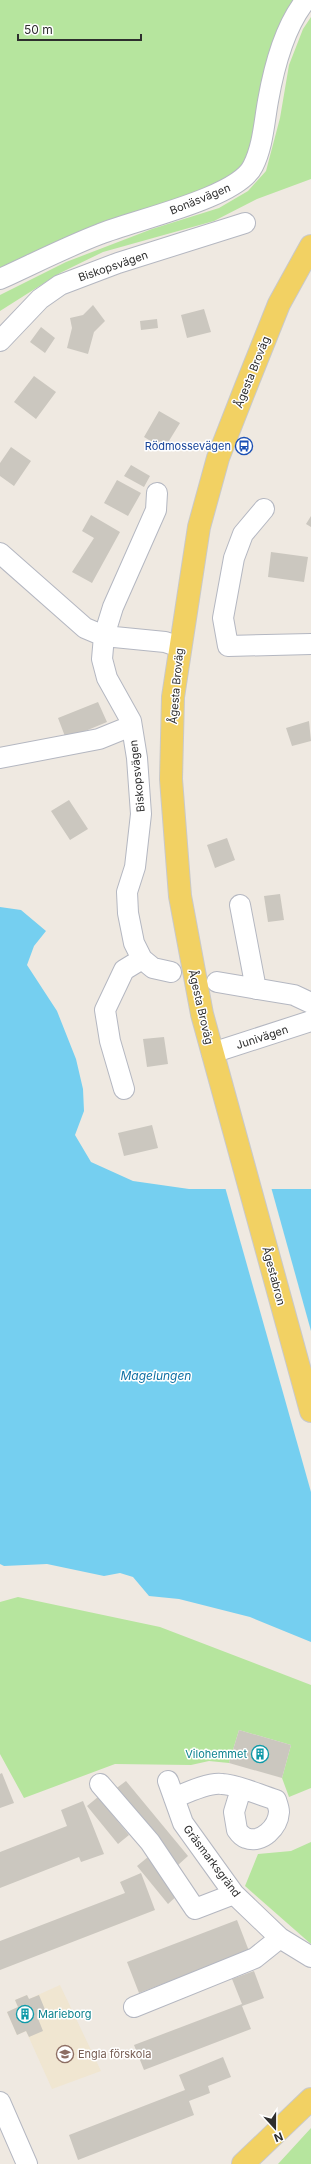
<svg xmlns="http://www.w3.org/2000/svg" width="311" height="2164" font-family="Inter,sans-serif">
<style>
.education{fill:#f0e6d1}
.green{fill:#b6e59e}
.water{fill:#75cff0}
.pier{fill:#efe9e1}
.building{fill:#cbc7bf}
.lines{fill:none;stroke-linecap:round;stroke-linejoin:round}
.minor-casing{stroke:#b4b7c1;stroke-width:22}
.major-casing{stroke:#c9c9c9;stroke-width:24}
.minor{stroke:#fff;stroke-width:20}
.major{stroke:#f2d163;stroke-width:22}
.labels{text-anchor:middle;stroke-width:3;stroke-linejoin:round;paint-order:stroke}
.street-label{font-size:11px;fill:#2e2e2e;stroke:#fff}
.transit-label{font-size:11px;fill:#164399;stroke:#fff;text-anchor:end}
.culture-label{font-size:11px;fill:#0d838f;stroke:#fff;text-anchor:end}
.education-label{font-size:11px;fill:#785e54;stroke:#fff;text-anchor:start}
.water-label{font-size:12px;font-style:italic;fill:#0d6fa3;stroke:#fff}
</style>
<rect width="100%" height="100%" fill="#efe9e1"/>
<path class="education" d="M60,1985L101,2071L52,2089L26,2031L17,2035L7,2012L18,2007L15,2000L27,1995L29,1999Z"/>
<path class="green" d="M0,0H306L253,168L0,279Z
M311,17V179L257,199L214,221L103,252L60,273L0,311V295L66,262L152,229L219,208L248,191L266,171L280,118L289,65L303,29Z
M18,1597L160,1627L311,1685V1788L289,1797L282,1778L291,1745L239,1730L229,1763L209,1761L191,1765L115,1764L24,1798L0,1754V1602Z
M311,1842V1944L245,1886L258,1854L291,1851Z
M311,2128V2164H278Z"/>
<path class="water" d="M0,907L21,910L46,931L34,946L27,965L57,1011L76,1059L83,1089L84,1111L75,1135L91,1162L133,1181L189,1189H311V1642L250,1617L179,1599L149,1596L133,1577L120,1573L104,1576L47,1564L4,1566L0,1564Z"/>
<path class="pier" d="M225,1187H271L311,1331V1492Z"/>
<path class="building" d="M93,305L105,321L94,332L88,354L67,348L72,328L70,318L83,315Z
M204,309L211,332L187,338L181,315Z
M157,319L158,328L141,330L140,321Z
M41,327L55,338L45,353L30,342Z
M34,376L56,392L36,419L14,402Z
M159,411L180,423L164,449L144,437Z
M11,447L31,461L14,486L0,476V463Z
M131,465L150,476L144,487L124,476Z
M117,480L141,493L128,516L104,503Z
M91,515L120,532L92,583L72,572L94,538L82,531Z
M311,516V527L306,524Z
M271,552L308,557L304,582L268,577Z
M98,702L107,722L66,739L58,718Z
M309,721L311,741L292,746L286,728Z
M69,800L88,829L70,840L51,811Z
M227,838L235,860L215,868L207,845Z
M280,894L284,920L268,922L264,896Z
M164,1037L168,1064L147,1067L143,1039Z
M152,1125L158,1148L124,1156L118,1133Z
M239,1730L291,1745L282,1778L229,1763Z
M2,1773L14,1803L0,1808V1774Z
M126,1781L188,1856L178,1865L114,1790Z
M98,1797L129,1835L118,1844L87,1806Z
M83,1801L104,1854L81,1862L79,1857L0,1888V1852L67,1826L61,1810Z
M148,1857L179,1894L168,1904L137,1866Z
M141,1873L155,1910L0,1970V1941L125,1893L120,1882Z
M237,1920L249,1951L139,1993L127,1962Z
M254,1971L264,1998L242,2006L251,2029L144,2070L134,2045L242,2004L232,1979Z
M27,1995L29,1999L39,1995L46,2012L37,2016L43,2031L29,2037L26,2031L17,2035L7,2012L18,2007L15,2000Z
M223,2057L231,2077L208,2086L210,2093L189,2101L194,2115L78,2160L69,2135L185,2090L179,2075Z"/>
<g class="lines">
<g class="minor-casing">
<path id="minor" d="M0,279C33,264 66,247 100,234C134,220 238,198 253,166C263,146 264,123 268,101C274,67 284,27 306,0
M0,341L40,299L60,285L118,263L245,223
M157,493L156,510L113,607L104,636L102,659L107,678L131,721L137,758L141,814L135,867L127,892L128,913L134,943L142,959L153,968L171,972
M264,509L243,534L234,558L223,618L228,646L311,644
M0,553L85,628L104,636L165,642L180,647
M0,758L99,739L131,726
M240,905L256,989
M217,982L294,995L311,1003
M212,1053L311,1021
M124,1089L110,1041L105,1010L124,970L142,959
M168,1781L183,1823L234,1894L280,1938L311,1957
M100,1784L150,1842L195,1909L234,1894
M174,1798C186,1793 209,1782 222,1784C239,1785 259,1795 276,1800C277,1803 279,1808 279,1812C278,1827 262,1844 246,1838C243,1837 239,1833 237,1830L234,1812L241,1789
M134,2007L255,1958L280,1938
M0,2102L27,2164"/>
</g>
<g class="major-casing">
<path id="major" d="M311,246L279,304L245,389L218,458L199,527L173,697L171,779L180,896L202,1014L311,1411
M243,2164L311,2099"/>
</g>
<use href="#minor" class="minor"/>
<use href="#major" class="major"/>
</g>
<defs>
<g id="bus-ring" transform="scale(0.9)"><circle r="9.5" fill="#fff" stroke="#1a4fb4" stroke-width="1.5"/><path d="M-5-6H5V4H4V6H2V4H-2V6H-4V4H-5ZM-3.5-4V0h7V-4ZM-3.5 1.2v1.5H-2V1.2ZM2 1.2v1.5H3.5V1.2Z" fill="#1a4fb4"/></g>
<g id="building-ring" transform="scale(0.9)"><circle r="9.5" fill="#fff" stroke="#0f9aa8" stroke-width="1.5"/><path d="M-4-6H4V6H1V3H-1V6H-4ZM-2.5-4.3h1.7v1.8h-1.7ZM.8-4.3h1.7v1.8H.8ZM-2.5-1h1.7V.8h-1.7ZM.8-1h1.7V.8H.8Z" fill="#0f9aa8"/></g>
<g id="school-ring" transform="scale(0.9)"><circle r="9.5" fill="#fff" stroke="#8d6e63" stroke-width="1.5"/><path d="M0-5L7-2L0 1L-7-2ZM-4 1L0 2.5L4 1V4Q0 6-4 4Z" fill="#8d6e63"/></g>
</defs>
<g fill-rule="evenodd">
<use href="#bus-ring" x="244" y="446"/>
<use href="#building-ring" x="260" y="1754"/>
<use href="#building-ring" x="25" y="2014"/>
<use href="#school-ring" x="65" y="2054"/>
</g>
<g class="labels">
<g class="street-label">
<text transform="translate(200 199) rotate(-22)" y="4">Bonäsvägen</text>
<text transform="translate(113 266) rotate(-19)" y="4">Biskopsvägen</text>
<text transform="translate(252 372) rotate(-68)" y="4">Ågesta Broväg</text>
<text transform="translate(176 686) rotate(-85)" y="4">Ågesta Broväg</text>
<text transform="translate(137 776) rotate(-96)" y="4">Biskopsvägen</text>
<text transform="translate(201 1007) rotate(77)" y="4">Ågesta Broväg</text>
<text transform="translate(262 1037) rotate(-18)" y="4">Junivägen</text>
<text transform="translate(274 1276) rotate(75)" y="4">Ågestabron</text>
<text transform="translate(212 1861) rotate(53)" y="4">Gräsmarksgränd</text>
</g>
<g class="transit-label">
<text x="231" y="450">Rödmossevägen</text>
</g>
<g class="culture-label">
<text x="247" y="1758">Vilohemmet</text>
<text x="38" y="2018" text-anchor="start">Marieborg</text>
</g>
<g class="education-label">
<text x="78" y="2058">Engla förskola</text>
</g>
<g class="water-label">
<text x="156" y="1380">Magelungen</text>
</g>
</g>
<g transform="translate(275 2128) rotate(159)" stroke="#ffffff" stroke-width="3" paint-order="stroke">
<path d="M0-3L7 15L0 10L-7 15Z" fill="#2e2e2e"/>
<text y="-6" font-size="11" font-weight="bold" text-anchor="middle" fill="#2e2e2e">N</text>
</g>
<path d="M18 34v6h123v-6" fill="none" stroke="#2e2e2e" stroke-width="2"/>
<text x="24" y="34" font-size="12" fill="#2e2e2e" stroke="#ffffff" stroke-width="3" paint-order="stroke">50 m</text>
</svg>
